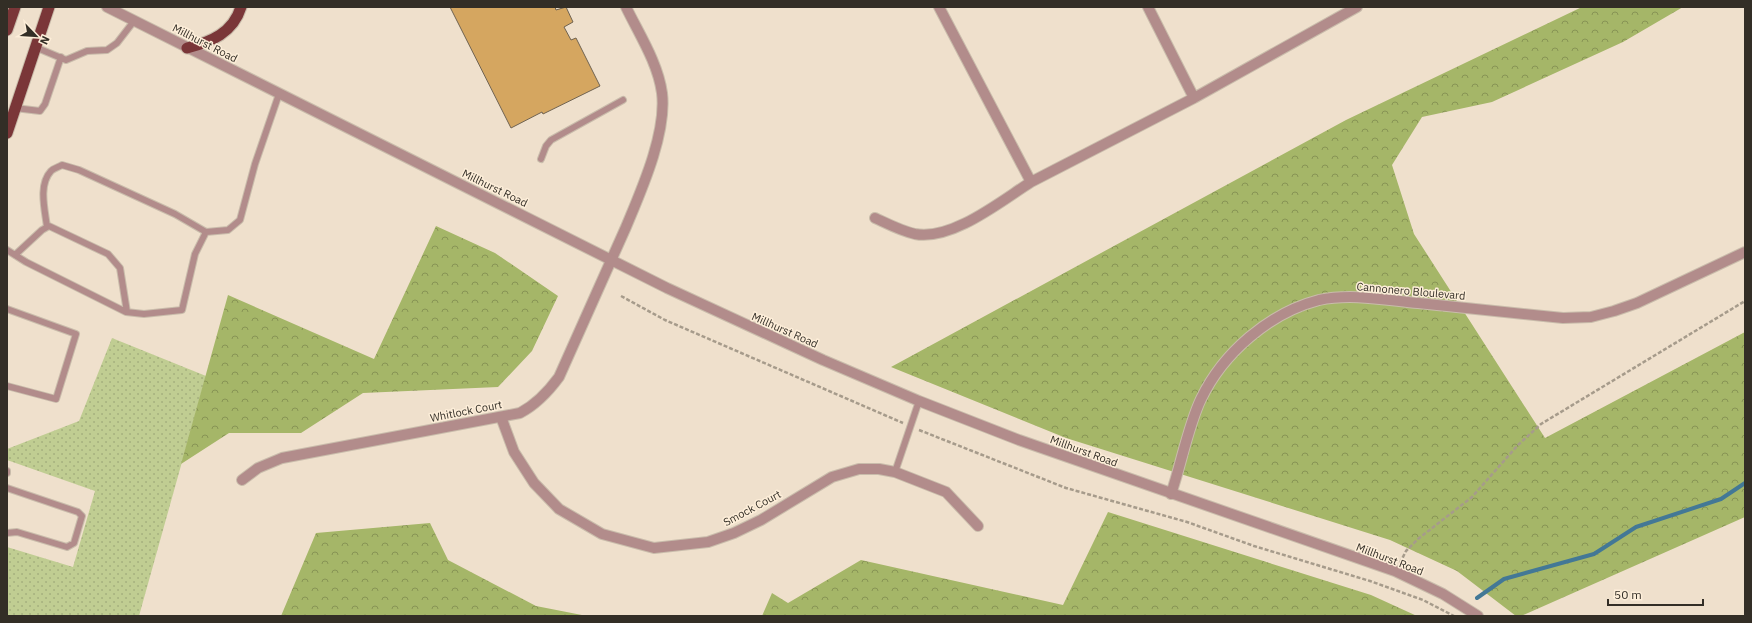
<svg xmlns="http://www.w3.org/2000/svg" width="1752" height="623" font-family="'IBM Plex Sans',sans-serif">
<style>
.grass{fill:url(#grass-dots)}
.forest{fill:url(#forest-crowns)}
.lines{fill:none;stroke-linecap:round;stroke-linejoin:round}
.stream{stroke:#437896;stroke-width:4}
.building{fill:#d5a660;stroke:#706351}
.service-casing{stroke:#c9bcab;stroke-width:8}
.minor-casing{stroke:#c9bcab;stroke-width:12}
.tertiary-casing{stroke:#c9bcab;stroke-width:12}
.trunk-casing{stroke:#c9bcab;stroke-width:13}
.path{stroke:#a69b8b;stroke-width:2.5;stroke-dasharray:4 2;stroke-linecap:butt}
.service{stroke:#b28c8b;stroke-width:6}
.minor{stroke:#b28c8b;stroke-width:10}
.tertiary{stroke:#b28c8b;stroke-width:10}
.trunk{stroke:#7a3638;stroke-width:11}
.labels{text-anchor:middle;stroke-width:3;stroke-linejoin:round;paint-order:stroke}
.street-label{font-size:11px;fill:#332e26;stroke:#fdeed9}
</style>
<defs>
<pattern id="grass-dots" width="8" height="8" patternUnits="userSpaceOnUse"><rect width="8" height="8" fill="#c0cd92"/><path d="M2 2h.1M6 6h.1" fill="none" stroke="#a5b07e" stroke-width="1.8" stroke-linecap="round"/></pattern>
<pattern id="forest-crowns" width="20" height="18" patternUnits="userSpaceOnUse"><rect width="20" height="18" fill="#a5b668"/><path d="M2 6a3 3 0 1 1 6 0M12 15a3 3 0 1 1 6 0" fill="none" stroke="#879455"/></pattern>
</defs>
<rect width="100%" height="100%" fill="#efe0cc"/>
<path class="grass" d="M112,338L206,376L139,616H7V547L73,567L95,491L7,460V449L79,421Z"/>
<path class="forest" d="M1582,7H1683L1623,42L1492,102L1422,117L1392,165L1414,234L1545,438L1745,332V517L1521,616H1516L1457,571L1390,540L1066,438L891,367L1346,120Z
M436,226L495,253L558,296L532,351L498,387L363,393L301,433H229L181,464L228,295L374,359Z
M1108,512L1371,595L1417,616H762L772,593L788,603L861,560L1063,605Z
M430,523L448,560L536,606L587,616H281L316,533Z"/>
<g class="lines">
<path class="stream" d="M1477,598L1504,579L1594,554L1636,527L1721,499L1745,483"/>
</g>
<path class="building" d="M450,7H555L556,10L566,7L573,22L564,27L571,40L576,38L600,86L543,114L542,112L511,128Z"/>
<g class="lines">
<g class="service-casing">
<path id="service" d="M35,47L66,60L87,51L107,50L117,43L134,21
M15,108L40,111L45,104L61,57
M541,159L546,146L551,140L623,100
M47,227C45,210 38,185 51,171C54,168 59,167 62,165L79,170L175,214L206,232
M7,250L26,262L126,312L144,314L182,310L195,254L206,232L228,230L240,220L255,164L279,94
M15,255L42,230L49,226L108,254L120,268L127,312
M7,309L76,334L56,399L7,386
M7,471V473
M895,472L919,401
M7,488L78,512L82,516L74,543L67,547L17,532L7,533"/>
</g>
<g class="minor-casing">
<path id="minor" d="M939,7L1031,182L1194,98L1357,7
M1148,7L1194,98
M875,218C888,224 901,231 915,234C952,241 1001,201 1031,182
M501,417L514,452L534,483L559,509L602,534L654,548L708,542L734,533L761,520L832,477L859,469H879L895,472L946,492L978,526
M242,480L258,468L282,458L520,413C537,404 548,392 559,377C581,327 604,277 626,227C641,191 667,133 662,93C658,63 639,34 626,7
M1171,494C1181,465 1188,426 1201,399C1223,353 1269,313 1319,300C1351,293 1386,300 1418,303C1467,308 1515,313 1563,318L1591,317L1614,311L1637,303L1745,252"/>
</g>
<g class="tertiary-casing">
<path id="tertiary" d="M107,7L667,288L823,360L919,401L1019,440L1395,571L1443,594L1478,616"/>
</g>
<g class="trunk-casing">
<path id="trunk" d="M7,30L15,7
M187,48C211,42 233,33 241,7
M7,133L49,7"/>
</g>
<path class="path" d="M621,296L665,320L903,423
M919,430L1066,488L1187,522L1254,546L1370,581L1423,600L1454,616
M1400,563L1406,551L1418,539L1472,497L1518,445L1541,424L1745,301"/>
<use href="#service" class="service"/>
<use href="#minor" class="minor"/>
<use href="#tertiary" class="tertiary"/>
<use href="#trunk" class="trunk"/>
</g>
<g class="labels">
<g class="street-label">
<text transform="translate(205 43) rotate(27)" y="4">Millhurst Road</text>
<text transform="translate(495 188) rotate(26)" y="4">Millhurst Road</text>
<text transform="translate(1411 291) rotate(5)" y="4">Cannonero Bloulevard</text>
<text transform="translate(785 330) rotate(24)" y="4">Millhurst Road</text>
<text transform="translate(466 411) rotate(-11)" y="4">Whitlock Court</text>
<text transform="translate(1084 451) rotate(20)" y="4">Millhurst Road</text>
<text transform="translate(752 508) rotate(-28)" y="4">Smock Court</text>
<text transform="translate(1390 559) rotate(21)" y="4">Millhurst Road</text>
</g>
</g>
<rect width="1752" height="623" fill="none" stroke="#332e26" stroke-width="16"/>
<g transform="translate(36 36) rotate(115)" stroke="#fdeed9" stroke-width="3" paint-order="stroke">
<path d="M0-3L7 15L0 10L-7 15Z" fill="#332e26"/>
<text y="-6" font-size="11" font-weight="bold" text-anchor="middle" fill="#332e26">N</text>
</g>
<path d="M1608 599v6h95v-6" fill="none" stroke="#332e26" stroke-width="2"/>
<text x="1614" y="599" font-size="12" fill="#332e26" stroke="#fdeed9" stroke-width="3" paint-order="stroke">50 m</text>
</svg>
